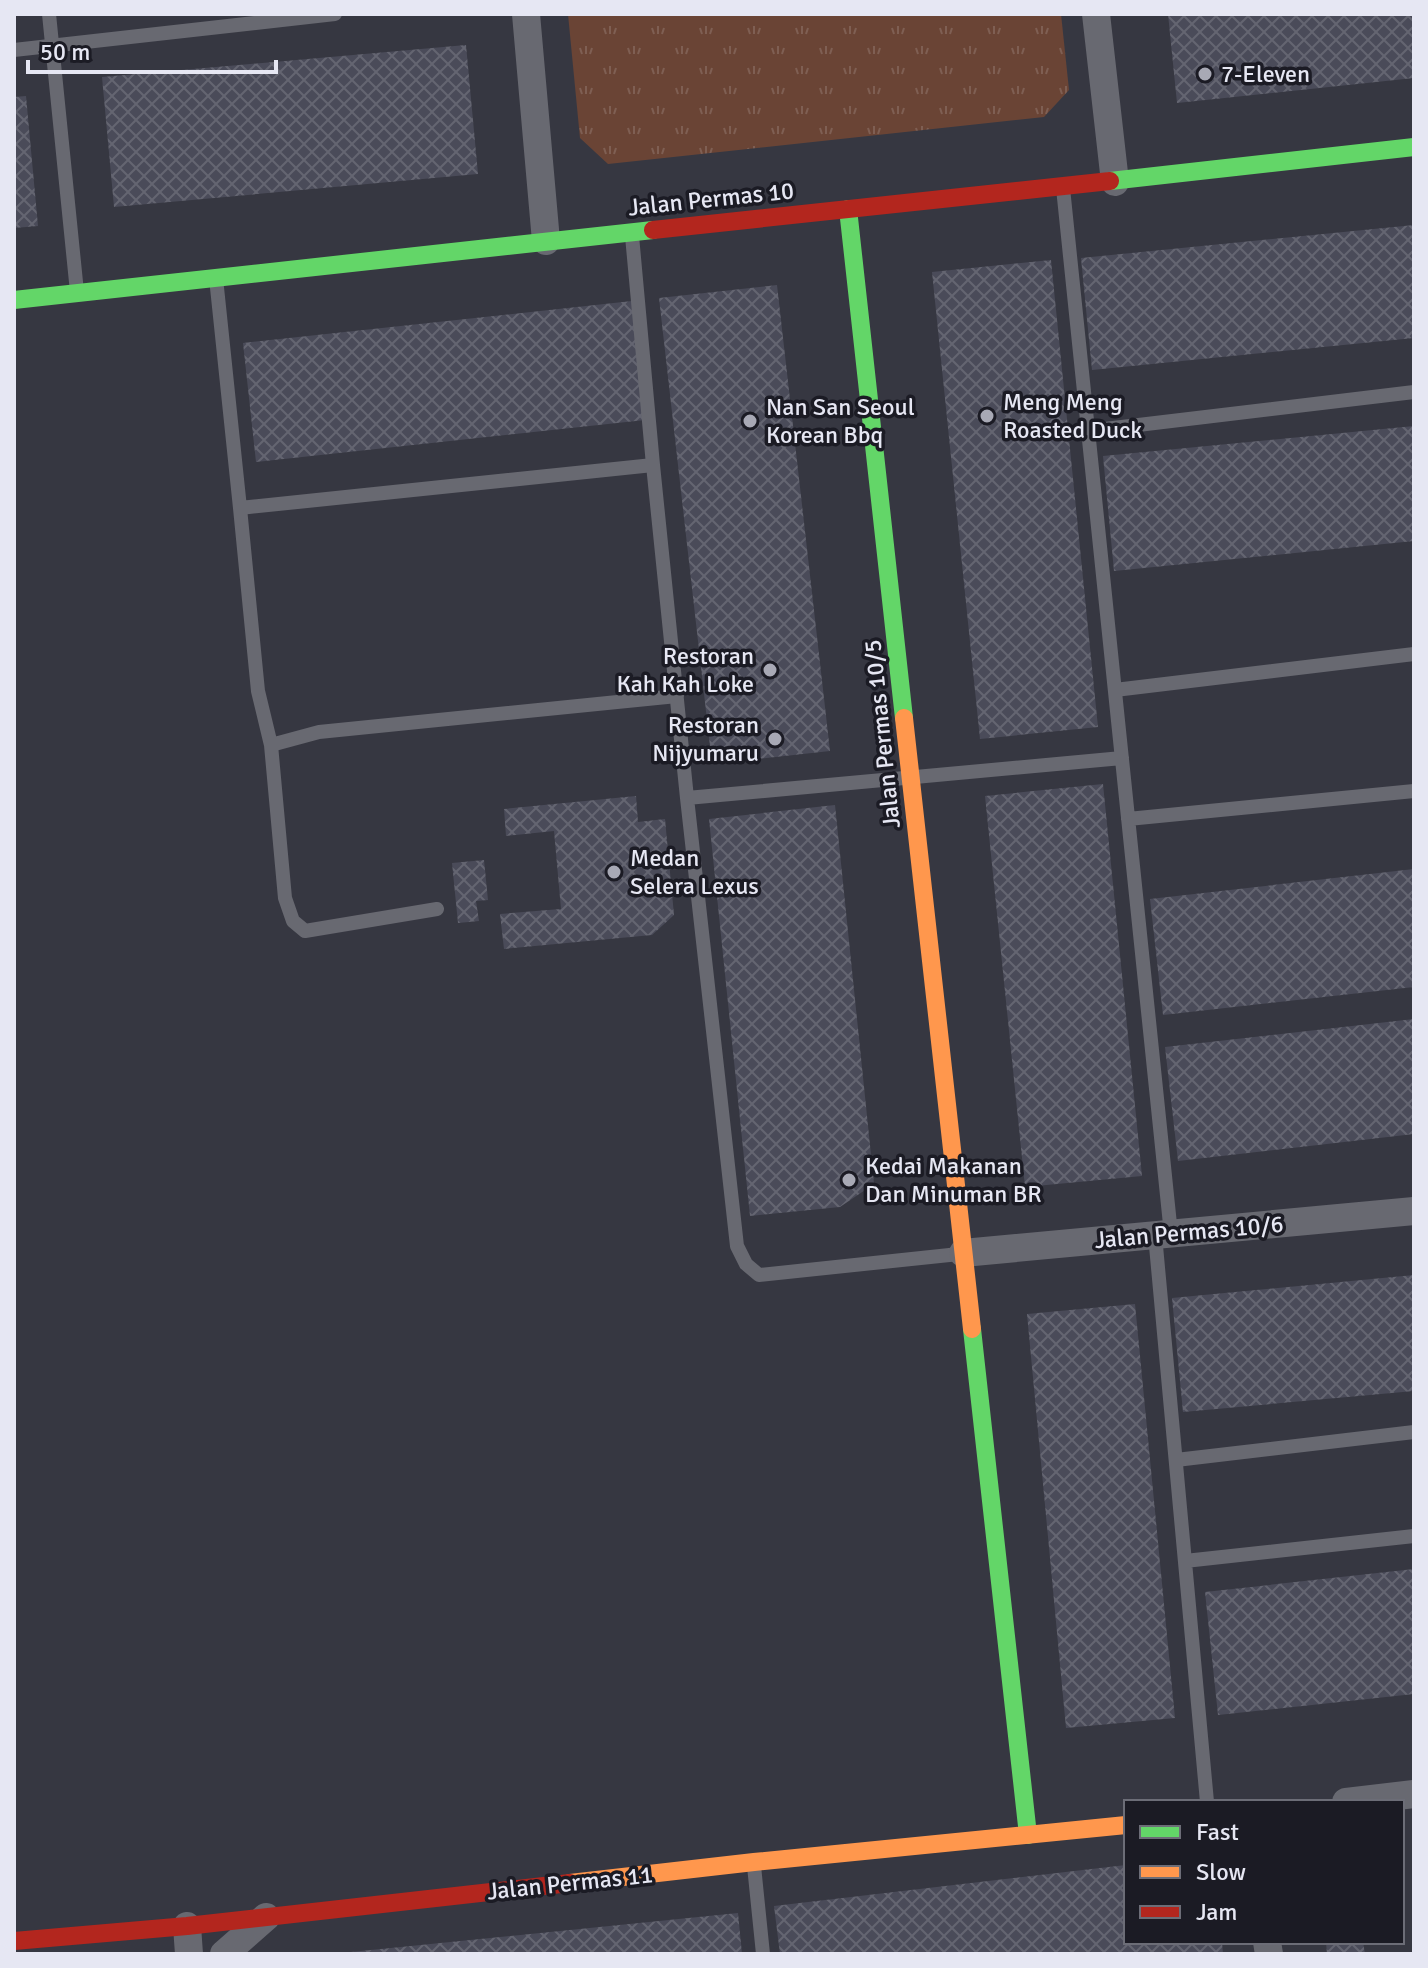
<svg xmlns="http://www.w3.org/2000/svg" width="1428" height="1968" font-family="Signika,sans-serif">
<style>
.grass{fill:url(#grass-tufts)}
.building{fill:url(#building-cross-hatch)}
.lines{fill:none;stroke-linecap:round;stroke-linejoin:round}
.lane{stroke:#686971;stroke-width:14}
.street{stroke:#686971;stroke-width:28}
.fast{stroke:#63d668;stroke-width:18}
.slow{stroke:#ff974d;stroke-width:18}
.jam{stroke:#b3261e;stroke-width:18}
.poi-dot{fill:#a8a9b5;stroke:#1b1b24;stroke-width:3}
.labels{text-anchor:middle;stroke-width:7;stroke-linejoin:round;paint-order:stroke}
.poi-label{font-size:24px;fill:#e6e7f3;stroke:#1b1b24;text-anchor:start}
.street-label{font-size:24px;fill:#e6e7f3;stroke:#1b1b24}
</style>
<defs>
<pattern id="grass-tufts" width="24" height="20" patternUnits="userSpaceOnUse" patternTransform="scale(2)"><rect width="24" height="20" fill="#6a4435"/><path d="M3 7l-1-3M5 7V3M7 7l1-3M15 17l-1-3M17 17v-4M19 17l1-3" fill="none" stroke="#7f5f53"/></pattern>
<pattern id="building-cross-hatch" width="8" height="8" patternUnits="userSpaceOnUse" patternTransform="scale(2)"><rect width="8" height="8" fill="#4a4b59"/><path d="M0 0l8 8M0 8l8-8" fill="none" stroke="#646571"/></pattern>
</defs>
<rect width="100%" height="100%" fill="#363741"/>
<path class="grass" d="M568,14H1061L1069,90L1044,117L608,164L580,138Z"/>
<path class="building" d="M1168,14H1414V78L1177,103Z
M466,45L478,174L114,207L102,77Z
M26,96L38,226L14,228V97Z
M1414,225V338L1092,370L1081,258Z
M1051,260L1098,727L980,739L932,272Z
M777,285L830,751L712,764L659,298Z
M632,301L645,420L256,462L243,343Z
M1414,426V541L1114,571L1103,456Z
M1103,784L1142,1176L1025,1187L985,796Z
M636,796L638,822L665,819L674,915L652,935L504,949L500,914L561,909L554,831L506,836L504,809Z
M835,805L874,1184L840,1207L750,1216L709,819Z
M484,860L488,900L476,901L479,921L458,923L452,863Z
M1414,869V987L1163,1015L1150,899Z
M1414,1019V1134L1178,1161L1165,1047Z
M1414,1275V1391L1183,1412L1172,1298Z
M1135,1304L1175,1718L1066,1728L1027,1314Z
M1414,1569V1694L1218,1715L1205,1592Z
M1126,1865V1942H1222L1223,1954H780L774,1906Z
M738,1913L742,1954H352L351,1952Z
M1326,1942H1363L1365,1954H1327Z"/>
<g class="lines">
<path class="lane" d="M49,14L77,292
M14,50L335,14
M1063,188L1171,1234
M632,236L653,465
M216,278L240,508L653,465L687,798L737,1246L746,1264L759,1275L959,1254
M1088,431L1414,392
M240,508L258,691L271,745L319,732L677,696
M1115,690L1414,654
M271,745L285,898L293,921L305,931L437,909
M687,798L1122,758
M1128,819L1414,791
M1155,1235L1207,1802
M1176,1460L1414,1432
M1185,1561L1414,1536
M754,1866L763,1954"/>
<path class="street" d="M526,14L546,241
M1096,14L1115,182
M963,1253L1414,1211
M1346,1802L1414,1794
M187,1926L189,1954
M1267,1942L1269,1954
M224,1954L266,1917"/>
<path class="fast" d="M1110,181L1414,147
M848,209L904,718
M14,300L653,230
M972,1329L1028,1835"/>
<path class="slow" d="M904,718L972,1329
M570,1883L754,1862L1126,1825"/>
<path class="jam" d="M653,230L1110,181
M14,1941L187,1926L570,1883"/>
</g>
<g class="poi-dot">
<circle cx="1205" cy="74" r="8"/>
<circle cx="987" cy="416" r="8"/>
<circle cx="750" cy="421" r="8"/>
<circle cx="770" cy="670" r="8"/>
<circle cx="775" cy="739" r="8"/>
<circle cx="614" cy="872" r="8"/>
<circle cx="849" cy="1180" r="8"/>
</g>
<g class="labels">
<g class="poi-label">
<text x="1221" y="82">7-Eleven</text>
<text x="1003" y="410">Meng Meng<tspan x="1003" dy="28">Roasted Duck</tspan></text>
<text x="766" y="415">Nan San Seoul<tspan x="766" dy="28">Korean Bbq</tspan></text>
<text x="754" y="664" text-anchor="end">Restoran<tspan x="754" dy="28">Kah Kah Loke</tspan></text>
<text x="759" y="733" text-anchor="end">Restoran<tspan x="759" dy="28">Nijyumaru</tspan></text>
<text x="630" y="866">Medan<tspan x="630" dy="28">Selera Lexus</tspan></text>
<text x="865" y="1174">Kedai Makanan<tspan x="865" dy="28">Dan Minuman BR</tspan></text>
</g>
<g class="street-label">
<text transform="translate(711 199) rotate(-6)" y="8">Jalan Permas 10</text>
<text transform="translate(882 734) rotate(-96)" y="8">Jalan Permas 10/5</text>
<text transform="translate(1189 1232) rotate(-5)" y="8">Jalan Permas 10/6</text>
<text transform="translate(570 1883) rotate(-6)" y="8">Jalan Permas 11</text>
</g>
</g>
<rect width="1428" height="1968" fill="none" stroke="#e6e7f3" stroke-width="32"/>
<rect x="1124" y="1800" width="280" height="144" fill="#1b1b24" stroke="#6c6d77" stroke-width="2"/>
<rect x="1140" y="1826" width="40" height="12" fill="#63d668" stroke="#6c6d77" stroke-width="2"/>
<text x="1196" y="1840" font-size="24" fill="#e6e7f3">Fast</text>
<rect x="1140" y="1866" width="40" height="12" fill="#ff974d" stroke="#6c6d77" stroke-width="2"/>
<text x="1196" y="1880" font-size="24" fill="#e6e7f3">Slow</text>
<rect x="1140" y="1906" width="40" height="12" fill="#b3261e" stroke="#6c6d77" stroke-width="2"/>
<text x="1196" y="1920" font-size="24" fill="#e6e7f3">Jam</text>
<path d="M28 60v12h248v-12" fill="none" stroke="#e6e7f3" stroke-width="4"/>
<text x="40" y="60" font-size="24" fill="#e6e7f3" stroke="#1b1b24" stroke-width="6" paint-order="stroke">50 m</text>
</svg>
